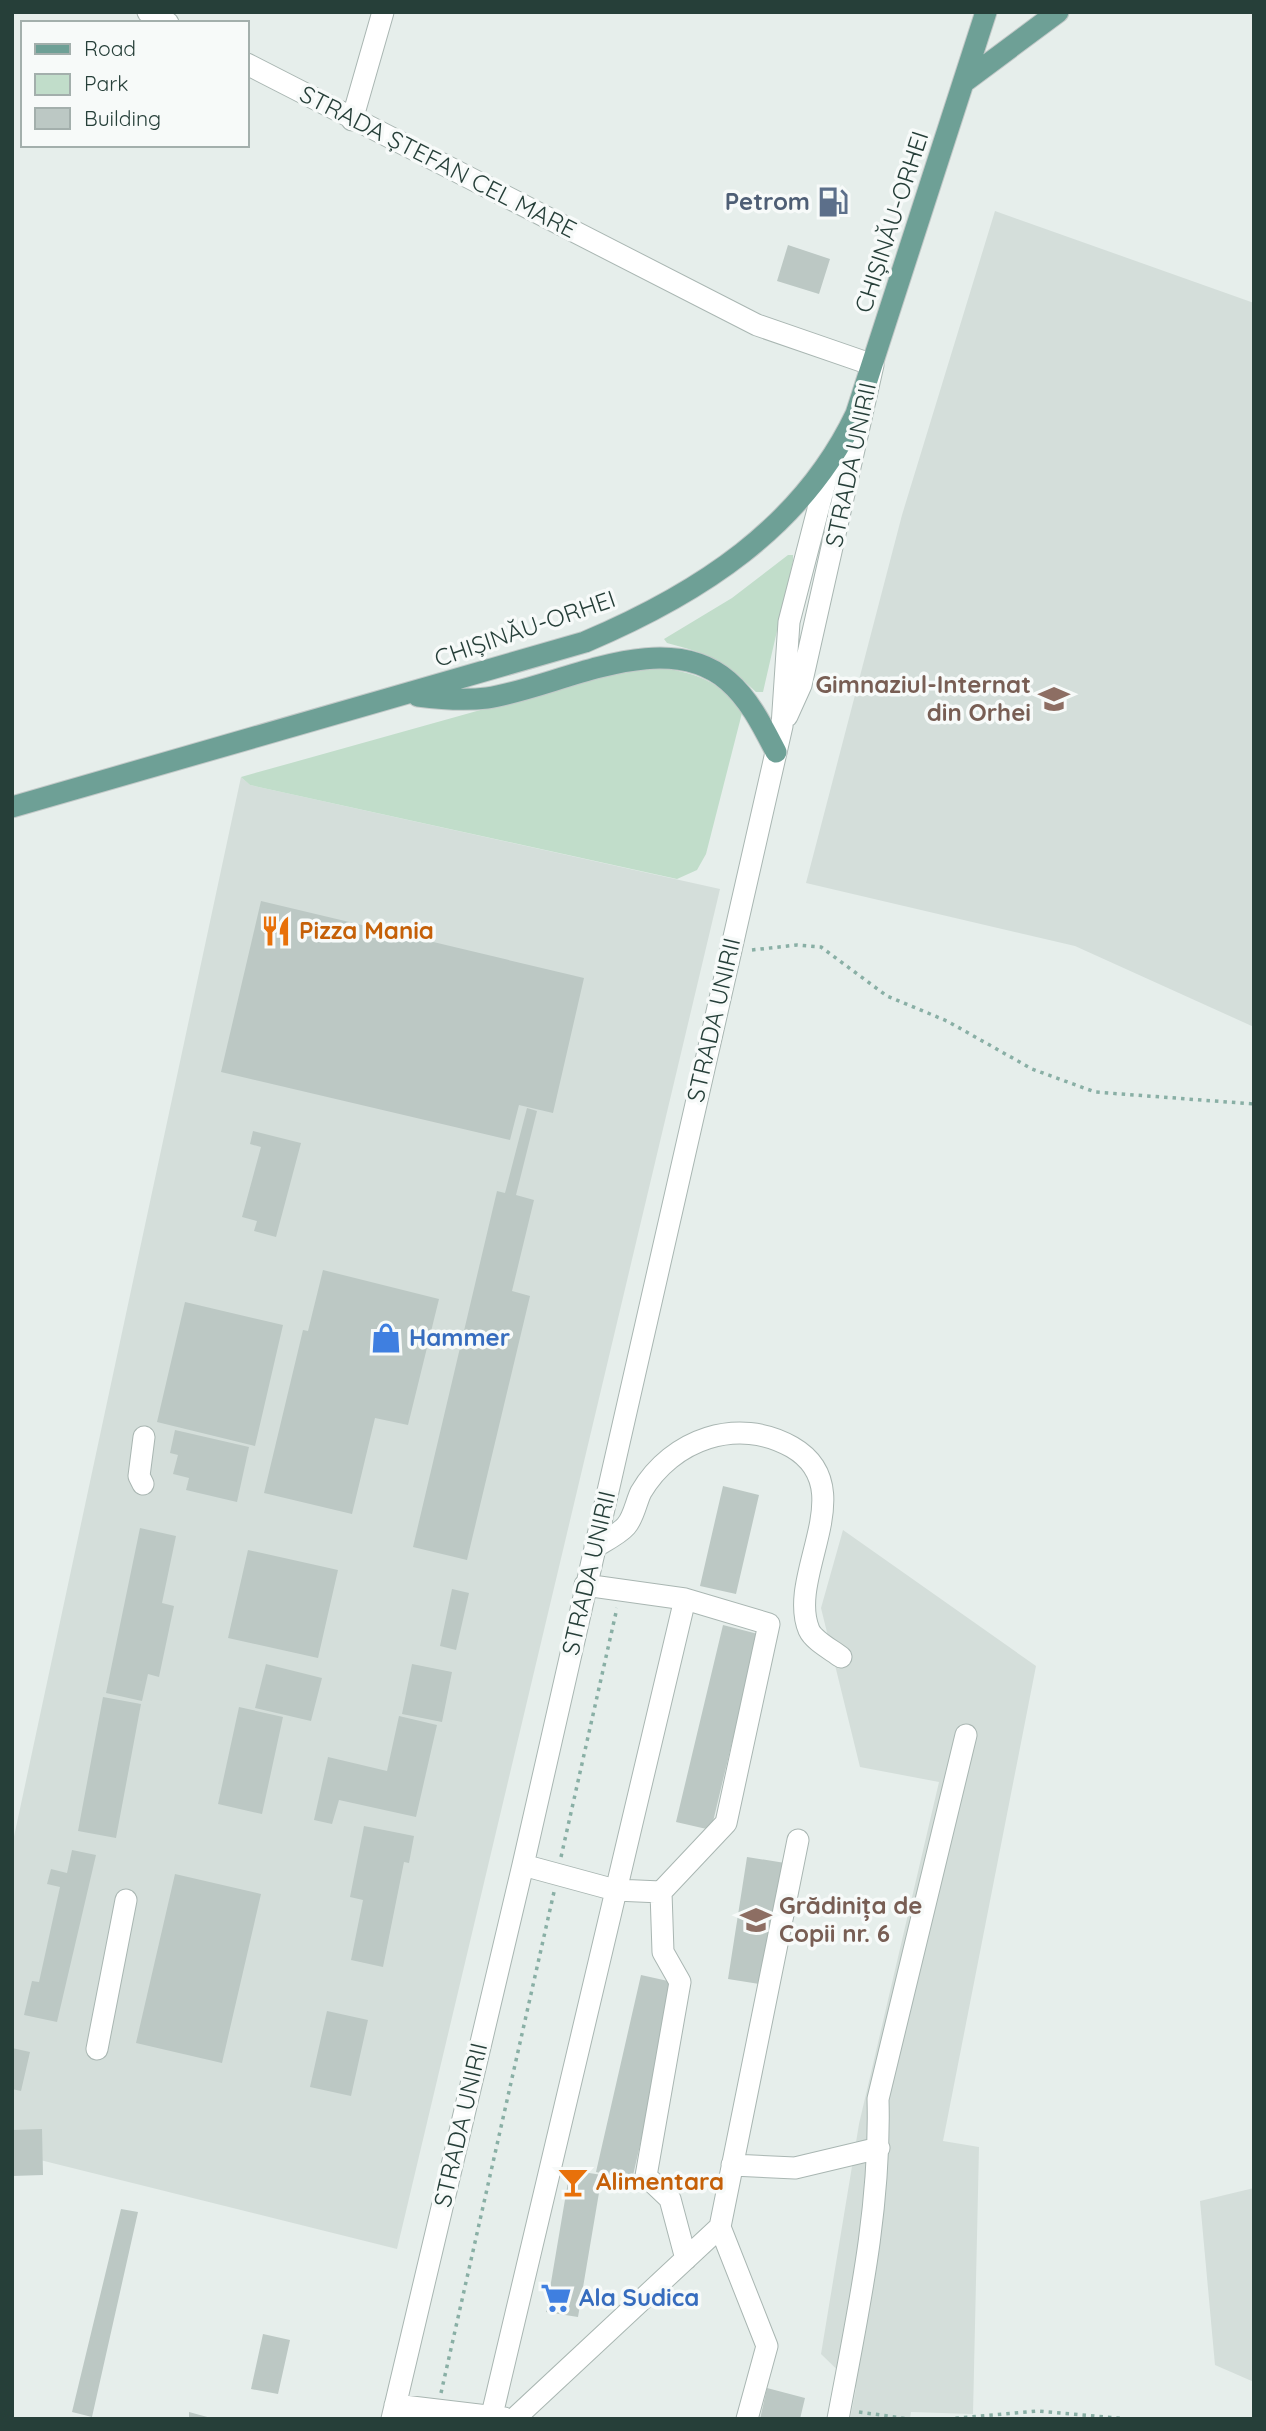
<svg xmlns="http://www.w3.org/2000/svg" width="1266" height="2431" font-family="Quicksand,sans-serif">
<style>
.built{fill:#d4deda}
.green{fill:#c1ddca}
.building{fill:#bcc8c4}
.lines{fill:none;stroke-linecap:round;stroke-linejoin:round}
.minor-casing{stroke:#a9b6b2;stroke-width:23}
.major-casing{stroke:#c2c9c8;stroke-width:23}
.path{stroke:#89afa5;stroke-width:3.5;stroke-dasharray:3.5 5;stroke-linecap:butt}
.minor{stroke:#fff;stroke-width:21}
.major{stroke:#6ea096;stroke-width:21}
.labels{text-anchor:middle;stroke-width:7;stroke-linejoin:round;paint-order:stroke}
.street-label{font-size:24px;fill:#263f39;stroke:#f7faf9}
.service-label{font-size:24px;font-weight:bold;fill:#4e5e75;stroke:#f7faf9;text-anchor:end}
.education-label{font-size:24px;font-weight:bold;fill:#785e54;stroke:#f7faf9;text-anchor:end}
.food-label{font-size:24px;font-weight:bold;fill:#c56008;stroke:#f7faf9;text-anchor:start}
.shop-label{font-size:24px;font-weight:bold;fill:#366cbe;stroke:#f7faf9;text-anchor:start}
</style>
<rect width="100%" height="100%" fill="#e6eeeb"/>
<path class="built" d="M995,211L1254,303V1027L1075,946L806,883L902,515Z
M241,777L250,785L720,889L397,2249L12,2153V1846Z
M843,1530L1036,1666L943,2141L979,2147L973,2414L911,2412L910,2419H850L856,2388L821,2354L859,2124L939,1782L860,1767L821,1608Z
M1254,2188V2382L1215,2365L1200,2201Z"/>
<path class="green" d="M788,555H793V561L763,692H756C722,660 713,655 667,643L664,639L732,598Z
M657,666C697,675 718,678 742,713L706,854L697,870L677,879L250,785L241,777L627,669Z"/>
<path class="building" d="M788,245L830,259L819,294L777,281Z
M261,901L584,978L553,1113L519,1105L510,1140L221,1072Z
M527,1108L537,1111L516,1195L534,1200L512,1291L530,1296L467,1560L413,1547L497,1191L505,1193Z
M253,1131L301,1143L276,1237L254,1231L257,1221L242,1217L261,1147L250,1144Z
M323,1270L439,1299L408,1425L375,1418L352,1514L264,1493L303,1330L308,1331Z
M185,1302L283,1325L255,1446L157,1422Z
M175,1430L249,1447L237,1502L186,1490L189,1478L173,1474L178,1455L170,1453Z
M723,1486L759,1495L736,1594L700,1586Z
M140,1528L176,1536L162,1603L174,1606L159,1677L148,1674L142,1701L106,1693Z
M248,1550L338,1570L318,1658L228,1638Z
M452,1589L469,1593L456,1650L440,1646Z
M723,1625L758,1634L711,1830L676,1822Z
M266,1664L322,1678L311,1721L255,1708Z
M412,1664L452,1672L442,1722L402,1714Z
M103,1697L141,1704L116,1838L78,1831Z
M239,1707L283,1717L262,1814L218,1804Z
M399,1716L437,1725L416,1817L339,1800L332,1824L314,1820L328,1757L387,1771Z
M364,1826L414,1836L409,1863L404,1862L383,1967L351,1960L363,1900L350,1897Z
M72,1850L96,1855L57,2022L24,2015L32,1981L39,1982L60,1887L47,1884L51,1869L67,1873Z
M747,1857L785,1863L765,1985L728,1979Z
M175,1874L261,1894L222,2063L136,2043Z
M641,1975L677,1983L632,2180L596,2172Z
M327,2011L368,2020L351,2096L310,2087Z
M12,2048L30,2052L21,2091L12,2089Z
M42,2129L43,2175L12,2176V2130Z
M570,2170L602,2175L578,2317L546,2312Z
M121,2209L138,2212L92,2417L72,2412Z
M263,2334L290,2340L278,2394L251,2389Z
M767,2388L805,2398L800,2419H760Z
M189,2412L211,2418V2419H189Z"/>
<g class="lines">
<g class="minor-casing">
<path id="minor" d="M148,12L168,23
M247,64L757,325L873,365L801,685L787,716
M352,120L383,12
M143,1484L139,1476L144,1437
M595,1547C605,1541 619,1534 626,1526C634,1517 636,1502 641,1492C672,1439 738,1416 792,1447C863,1488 786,1575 809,1630C814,1641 832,1650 841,1657
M585,1585L685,1599L769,1624L726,1823L661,1892L663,1952L680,1982L646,2176L670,2199L686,2259
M523,1865L615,1890L661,1892
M97,2049L126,1900
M732,2165L795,2168L879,2148
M720,2227L767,2346L747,2419
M395,2405L504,2418
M392,2419L523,1865L782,726L789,622L830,463
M491,2419L685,1599
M514,2419L720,2227L798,1840
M838,2419C858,2312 881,2208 878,2099L966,1735"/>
</g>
<g class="major-casing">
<path id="major" d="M964,82L1058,12
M418,696C441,699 463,701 487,698C557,688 663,625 728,681C750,700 763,727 776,752
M12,807L585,642C698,594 802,528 856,414L986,12"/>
</g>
<path class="path" d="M752,950L797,945L821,947L887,996L947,1021L1032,1069L1095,1092L1254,1104
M561,1857L617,1608
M441,2393L554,1892
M859,2412L909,2419
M947,2419L1037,2411L1128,2419"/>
<use href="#minor" class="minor"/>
<use href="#major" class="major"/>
</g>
<defs>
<g id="fuel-bare" transform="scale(2.415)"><path d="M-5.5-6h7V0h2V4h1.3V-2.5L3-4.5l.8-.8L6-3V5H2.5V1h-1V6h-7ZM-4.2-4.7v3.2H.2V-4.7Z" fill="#5c6f8a" stroke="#f7faf9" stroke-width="2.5" paint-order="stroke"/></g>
<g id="school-bare" transform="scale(2.415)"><path d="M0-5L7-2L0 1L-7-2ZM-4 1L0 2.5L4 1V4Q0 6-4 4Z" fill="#8d6e63" stroke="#f7faf9" stroke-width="2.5" paint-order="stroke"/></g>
<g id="restaurant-bare" transform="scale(2.415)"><path d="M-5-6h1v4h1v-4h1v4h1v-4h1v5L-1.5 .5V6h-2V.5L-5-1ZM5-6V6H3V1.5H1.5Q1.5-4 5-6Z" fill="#e8710a" stroke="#f7faf9" stroke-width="2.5" paint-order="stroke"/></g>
<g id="shop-bare" transform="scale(2.415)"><path d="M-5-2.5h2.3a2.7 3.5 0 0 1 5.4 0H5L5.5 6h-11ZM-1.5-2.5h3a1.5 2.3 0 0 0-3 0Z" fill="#3f7fe0" stroke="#f7faf9" stroke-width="2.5" paint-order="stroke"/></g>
<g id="bar-bare" transform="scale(2.415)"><path d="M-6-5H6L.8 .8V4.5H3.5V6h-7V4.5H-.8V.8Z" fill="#e8710a" stroke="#f7faf9" stroke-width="2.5" paint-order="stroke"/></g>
<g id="supermarket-bare" transform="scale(2.415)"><path d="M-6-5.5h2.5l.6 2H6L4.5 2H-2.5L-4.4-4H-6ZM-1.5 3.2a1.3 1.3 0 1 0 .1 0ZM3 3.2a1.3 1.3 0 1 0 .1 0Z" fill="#3f7fe0" stroke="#f7faf9" stroke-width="2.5" paint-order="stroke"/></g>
</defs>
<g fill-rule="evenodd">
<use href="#fuel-bare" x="833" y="202"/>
<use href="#school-bare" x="1054" y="699"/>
<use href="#restaurant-bare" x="276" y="931"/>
<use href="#shop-bare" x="386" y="1338"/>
<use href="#school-bare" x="756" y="1920"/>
<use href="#bar-bare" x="573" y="2182"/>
<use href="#supermarket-bare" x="556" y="2298"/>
</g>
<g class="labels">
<g class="street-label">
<text transform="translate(438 162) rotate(27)" y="8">STRADA ȘTEFAN CEL MARE</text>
<text transform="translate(892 222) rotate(-72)" y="8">CHIȘINĂU-ORHEI</text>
<text transform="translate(851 465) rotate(-78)" y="8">STRADA UNIRII</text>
<text transform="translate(525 629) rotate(-19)" y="8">CHIȘINĂU-ORHEI</text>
<text transform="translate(714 1020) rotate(-77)" y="8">STRADA UNIRII</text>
<text transform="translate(589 1573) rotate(-77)" y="8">STRADA UNIRII</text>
<text transform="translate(461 2125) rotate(-77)" y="8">STRADA UNIRII</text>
</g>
<g class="service-label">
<text x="810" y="210">Petrom</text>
</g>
<g class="education-label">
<text x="1031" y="693">Gimnaziul-Internat<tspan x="1031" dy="28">din Orhei</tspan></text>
<text x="779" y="1914" text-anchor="start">Grădinița de<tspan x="779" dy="28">Copii nr. 6</tspan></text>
</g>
<g class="food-label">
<text x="299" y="939">Pizza Mania</text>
<text x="596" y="2190">Alimentara</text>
</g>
<g class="shop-label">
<text x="409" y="1346">Hammer</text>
<text x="579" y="2306">Ala Sudica</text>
</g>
</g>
<rect width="1266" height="2431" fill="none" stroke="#263f39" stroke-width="28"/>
<rect x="21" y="21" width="228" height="126" fill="#f7faf9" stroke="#a3afac" stroke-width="2"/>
<rect x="35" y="44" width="35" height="10" fill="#6ea096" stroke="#a3afac" stroke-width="2"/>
<text x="84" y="56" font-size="21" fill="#263f39">Road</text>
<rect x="35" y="74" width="35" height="21" fill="#c1ddca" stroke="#a3afac" stroke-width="2"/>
<text x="84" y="91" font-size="21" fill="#263f39">Park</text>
<rect x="35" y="108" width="35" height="21" fill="#bcc8c4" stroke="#a3afac" stroke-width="2"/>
<text x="84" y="126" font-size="21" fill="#263f39">Building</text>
</svg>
